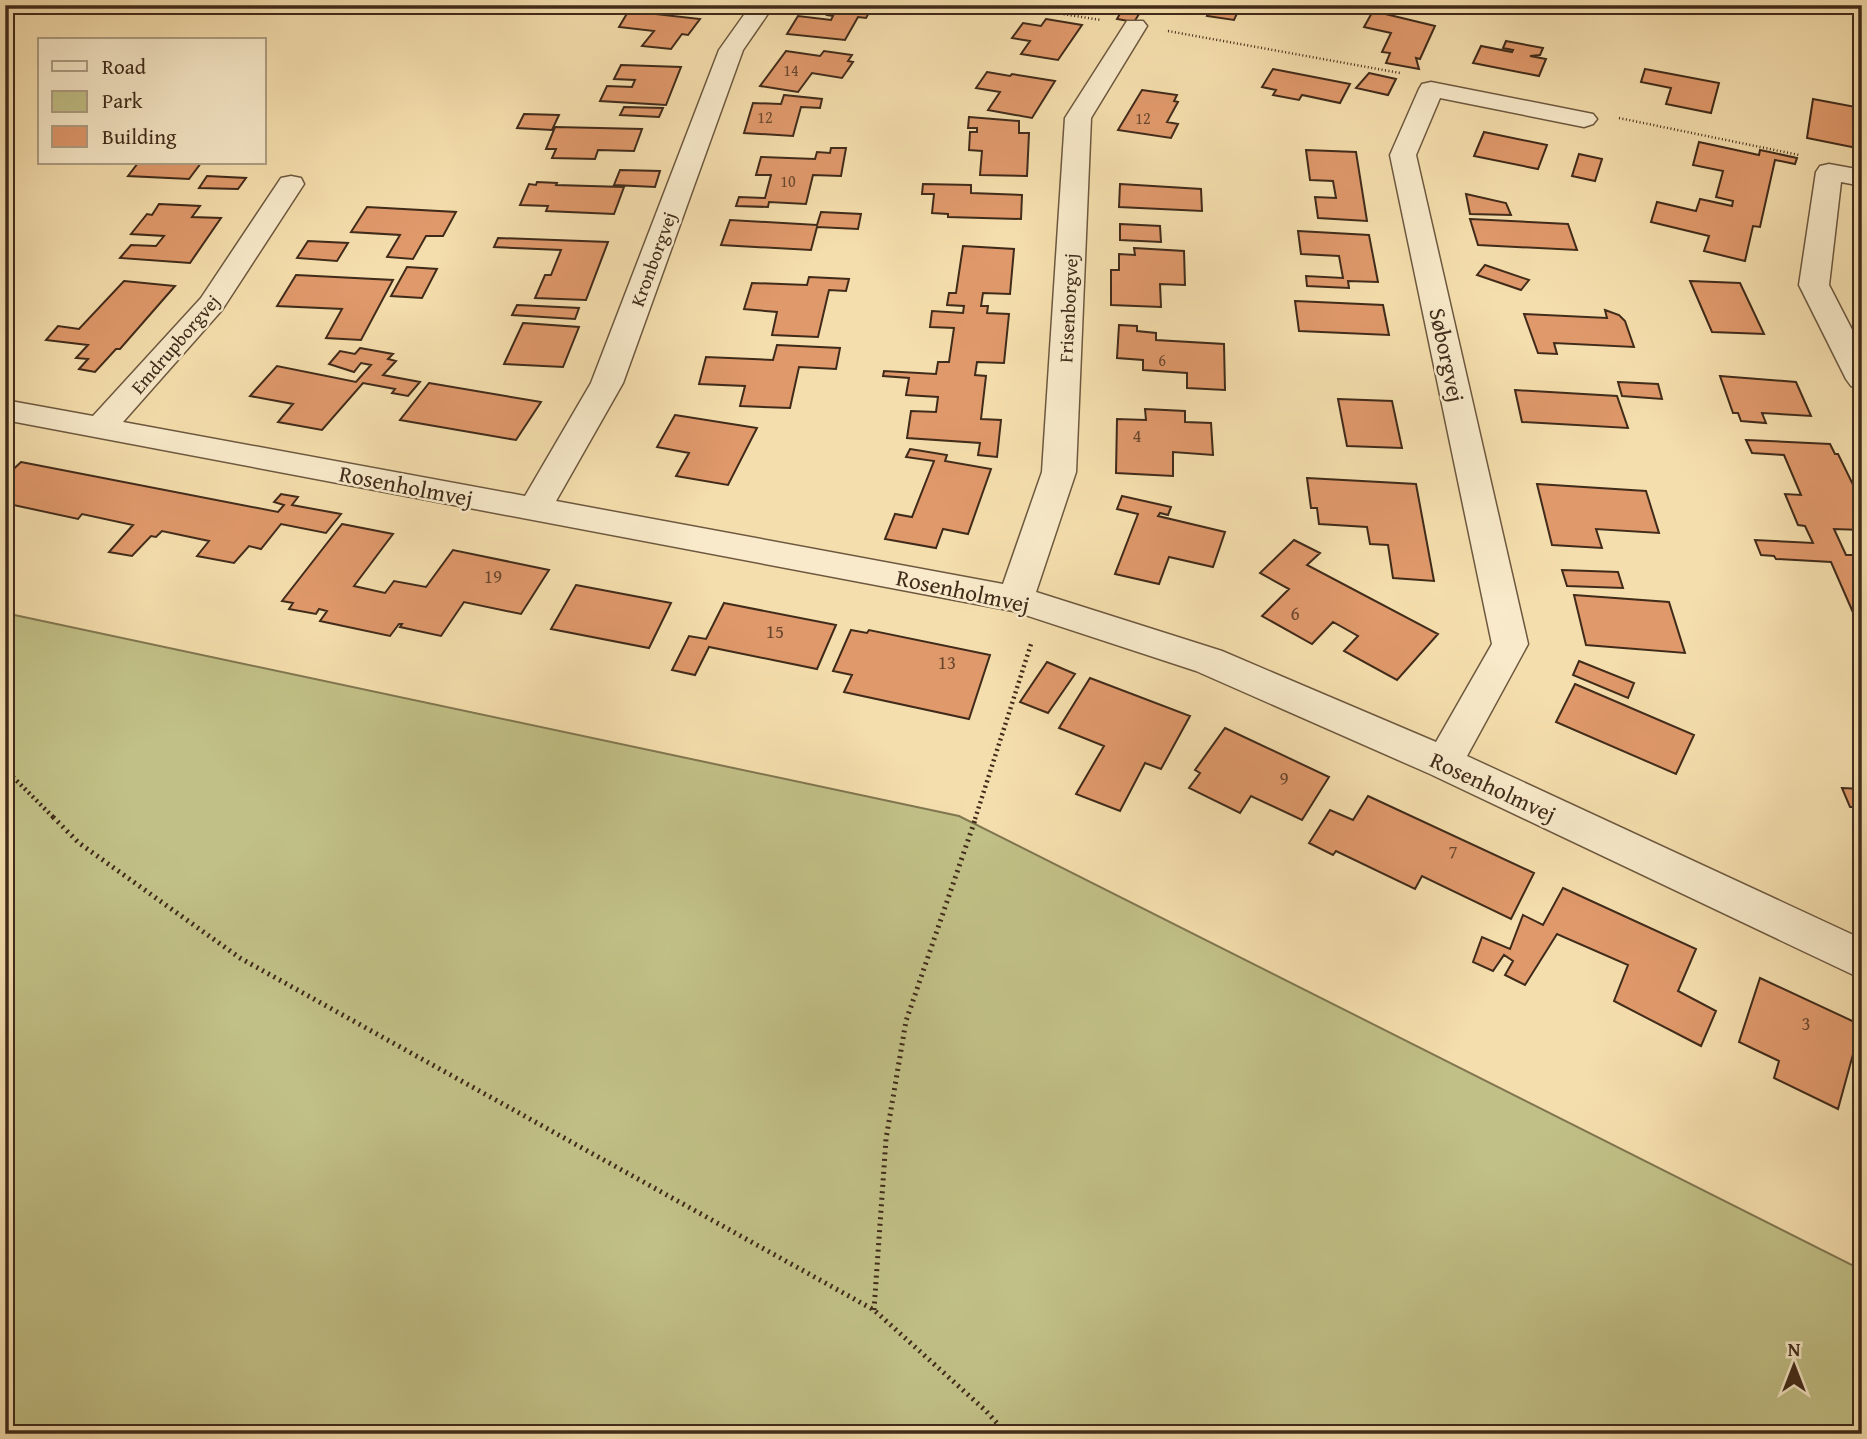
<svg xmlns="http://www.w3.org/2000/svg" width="1867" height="1439" font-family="'Gentium Book Plus',serif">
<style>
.green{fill:#c1c086;stroke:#807650;stroke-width:2}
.building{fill:#e0996b;stroke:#402b1a;stroke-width:2}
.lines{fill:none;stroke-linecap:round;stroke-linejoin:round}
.minor-casing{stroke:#6d583f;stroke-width:3}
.path-far2{stroke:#402b1a;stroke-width:2.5;stroke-dasharray:1 2.5;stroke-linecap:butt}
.path-far1{stroke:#402b1a;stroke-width:4.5;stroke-dasharray:2 3.5;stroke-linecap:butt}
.path{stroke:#402b1a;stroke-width:5;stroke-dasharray:2 4.5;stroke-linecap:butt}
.minor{fill:#f8eaca;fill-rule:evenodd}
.labels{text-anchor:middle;stroke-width:5;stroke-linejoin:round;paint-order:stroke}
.far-number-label{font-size:16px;fill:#68462e}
.far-street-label{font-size:19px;fill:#402b1a;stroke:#f8eaca}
.number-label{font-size:19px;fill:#68462e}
.street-label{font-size:23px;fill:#402b1a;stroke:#f8eaca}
</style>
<rect width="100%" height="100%" fill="#f5dead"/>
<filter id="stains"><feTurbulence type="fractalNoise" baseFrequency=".00286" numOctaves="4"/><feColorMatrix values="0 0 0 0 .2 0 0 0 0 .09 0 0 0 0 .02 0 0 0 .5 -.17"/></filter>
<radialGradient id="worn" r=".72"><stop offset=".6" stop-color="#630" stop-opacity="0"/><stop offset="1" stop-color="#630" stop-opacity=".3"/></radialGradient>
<path class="green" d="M5,613L959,816L1862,1270V1434H5Z"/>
<path class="building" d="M632,5L660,7L655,14L700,19L688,35L682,34L671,49L642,46L654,31L619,27Z
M1212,5H1241L1234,20L1207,16Z
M832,7L870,11L866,18L858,17L845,40L787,34L798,16L831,20L833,16L827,15Z
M1123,8L1141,11L1134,22L1117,19Z
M1373,11L1435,26L1420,59L1416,58L1419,69L1386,63L1390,53L1382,52L1391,33L1364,27Z
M1046,19L1082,25L1058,60L1021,54L1030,41L1012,38L1023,23L1041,26Z
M1506,41L1543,48L1540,55L1530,56L1546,59L1539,76L1473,63L1481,46L1512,52L1513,50L1503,48Z
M786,51L820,56L824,51L852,55L848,61L853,62L842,78L812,73L798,92L760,86Z
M621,65L681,67L666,105L600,101L607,86L632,87L635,80L614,79Z
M1273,69L1350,84L1340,103L1302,95L1299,100L1273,95L1276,90L1262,87Z
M1645,69L1719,83L1711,113L1666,104L1671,88L1641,82Z
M987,72L1010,76L1012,74L1055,81L1032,118L988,110L1000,92L976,88Z
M1369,73L1396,79L1388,95L1356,88Z
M1142,90L1177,95L1174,101L1178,102L1167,122L1178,124L1171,138L1118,130Z
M784,95L822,99L820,108L801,107L793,136L744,133L753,103L781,104Z
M1813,99L1861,108L1857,148L1807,138Z
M624,107L663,108L659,117L620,115Z
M524,114L559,115L552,130L517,128Z
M969,117L1019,121V133H1029L1027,176L980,175L982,151L969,150L970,132H977V128H968Z
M555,127L642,129L634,151L598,150L595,159L552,158L556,149H546Z
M1484,132L1547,145L1538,169L1474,156Z
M1699,142L1759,155L1760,150L1797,158L1795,164L1775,160L1760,227L1753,226L1745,261L1704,251L1709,236L1651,222L1657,202L1696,211L1700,199L1732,206L1733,201L1716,197L1723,171L1693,165Z
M831,148H846L841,176L813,175L806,204L769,202L768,207L736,206L739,197L765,198L771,175H756L761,157L815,159L817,152L830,153Z
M1306,150L1356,152L1367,221L1318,218L1315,197L1336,198L1333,181L1310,180Z
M1579,154L1602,159L1595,181L1572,176Z
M138,163H201L189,179L128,176Z
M620,170L660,171L655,187L614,185Z
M207,176L246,178L238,189L199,188Z
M537,182L557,183L556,185L624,187L614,214L546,211L548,206L520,205L529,184L536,185Z
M923,184L971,185V193L1022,195L1021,219L948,217V214L932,213L934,194H922Z
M1120,184L1201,189L1202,211L1119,207Z
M1466,194L1506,203L1511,215L1470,214Z
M159,204L200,206L192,217L221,218L190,263L120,258L131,245L156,246L164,236L131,234L147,214L152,215Z
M367,207L456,212L443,236H426L413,259L387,257L400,235L351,232Z
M821,212L861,214L858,229L817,227L811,250L721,245L730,220L817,225Z
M1470,219L1568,224L1577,250L1478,245Z
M1120,224L1160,226L1161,242L1120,240Z
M1298,231L1369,235L1378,282L1348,281L1349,288L1307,286L1306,276L1343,278L1339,256L1301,254Z
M498,238L608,242L586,300L535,298L545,275H551L561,250L494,247Z
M308,241L348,243L337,261L297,258Z
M963,246L1014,249L1010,294L983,293L981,306H988L987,313L1009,314L1004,363L977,362L975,375L986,376L981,419L1001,420L997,457L978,455L980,443L907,438L911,411L936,412L938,397L906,395L909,378L883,376L884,371L936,374L938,362H949L954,328L930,327L932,311L963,313L964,306L947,305L949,293H956Z
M1134,248L1184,251L1185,285L1160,284L1161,307L1111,305V270H1119V254L1135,255Z
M1485,265L1529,280L1521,290L1477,275Z
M407,267L437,269L422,298L391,296Z
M296,275L393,280L361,340L326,338L342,309L277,306Z
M809,277L849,279L846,291L829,290L818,337L772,335L777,312L744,309L752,283L807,285Z
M124,281L175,286L120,349H116L95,372L79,369L88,359L76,358L88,345L46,340L58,326L79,329Z
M1690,281L1740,283L1764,334L1712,332Z
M1295,301L1383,305L1389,335L1299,331Z
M517,305L579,308L575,319L512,315Z
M1605,310L1619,315L1625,321L1634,347L1554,343L1557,354L1538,353L1524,314L1607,318Z
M523,323L579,327L563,367L504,364Z
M1119,325L1137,326V331L1156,333V340L1224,344L1225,390L1187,388V373L1143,370V360L1117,358Z
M777,345L840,348L836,369L799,367L790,408L740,406L745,386L699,384L706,357L773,360Z
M360,348L393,354L388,359L396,361L383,375L420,382L408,396L392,393L395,389L363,383L322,430L278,422L293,404L250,396L277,366L356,382L371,365L361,363L354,372L329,364L340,351L355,354Z
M1720,376L1796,382L1811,416L1762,413L1766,423L1741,421L1738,413H1733Z
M1618,382L1658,384L1662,399L1622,396Z
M429,383L541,402L516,440L400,420Z
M1515,390L1617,396L1628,428L1522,422Z
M1338,399L1392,401L1402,448L1347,446Z
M1145,409L1185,411V422L1211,423L1213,455L1173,452V476L1116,473L1117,419L1146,420Z
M675,415L757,428L728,485L676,476L689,453L657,447Z
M1746,440L1830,444L1835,454H1838L1862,503V530L1834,529L1846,555H1862V633L1831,562L1776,559L1774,556L1761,555L1755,540L1813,543L1805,526L1798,525L1785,494L1801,495L1784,455L1752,453Z
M910,449L947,455L945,461L991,469L968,534L943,529L936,548L885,539L895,514L912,517L934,461L906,457Z
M21,462L278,512L284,505L274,502L281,494L298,497L292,505L341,514L326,533L281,524L261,549L249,546L234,563L197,556L209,541L162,531L156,537L151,536L132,556L109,552L133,525L82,514L78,519L9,504L5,506V477Z
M1307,478L1416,484L1434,581L1393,578L1388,545L1370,544L1367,527L1319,524L1317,508H1311Z
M1537,484L1646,491L1659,533L1596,529L1602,548L1552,545Z
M1122,496L1171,507L1168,515L1160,513L1158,516L1225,532L1213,567L1169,557L1159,584L1115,574L1138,514L1117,509Z
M342,524L393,534L354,586L385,593L394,581L426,587L453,550L549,570L521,614L464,602L441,636L400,627L402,624H399L390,636L320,621L327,611L319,609L316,614L289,609L293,603L282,601Z
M1294,540L1320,553L1307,565L1438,634L1397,680L1344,651L1358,636L1333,622L1312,644L1262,616L1289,589L1260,573Z
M1562,570L1618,572L1623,588L1567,586Z
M576,585L671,603L649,648L551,629Z
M1574,595L1669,602L1685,653L1586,645Z
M724,603L836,625L817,669L709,647L695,675L672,670L689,636L706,639Z
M851,630L867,633L869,630L990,655L969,719L844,692L852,675L833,671Z
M1579,661L1634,683L1628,698L1573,675Z
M1047,662L1075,674L1048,713L1020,702Z
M1090,678L1190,716L1161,769L1145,763L1120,811L1076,794L1104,746L1059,728Z
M1575,684L1694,735L1676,774L1556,722Z
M1225,728L1329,777L1302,820L1251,796L1240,813L1189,788L1200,773L1195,770Z
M1842,788L1862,789V807H1850Z
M1368,796L1534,873L1511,919L1422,876L1415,889L1336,851L1333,855L1309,843L1330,810L1353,820Z
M1563,888L1696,949L1678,991L1716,1011L1701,1046L1614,1001L1628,965L1557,934L1525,985L1505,975L1513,961L1504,955L1493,971L1473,962L1482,937L1510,949L1523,915L1543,925Z
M1760,978L1861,1025L1838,1109L1774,1078L1779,1061L1739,1042Z"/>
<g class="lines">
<g class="minor-casing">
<path id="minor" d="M751,5H774L743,50L623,383L556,501L1003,584L1042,472L1065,118L1127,21H1143L1147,26L1091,118L1076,472L1036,592L1222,651L1436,742L1492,644L1390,155L1419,89L1422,84L1431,82L1593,114L1597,119L1593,124L1584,127L1440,98L1416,155L1528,644L1467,756L1862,939V979L1430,774L1196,671L1013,611L5,420V400L93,416L201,298L281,178L291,176L301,178L304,184L222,310L123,422L525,496L591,383L719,50Z
M1829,164L1862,170V186L1841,182L1829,285L1862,349V389L1851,386L1846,379L1799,285L1816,172L1820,166Z"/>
</g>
<path class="path-far2" d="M1005,5L1101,20
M1168,31L1400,73
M1619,118L1799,155"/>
<path class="path-far1" d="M5,769L55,819
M975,819L1032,641"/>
<path class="path" d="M53,817L79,843L240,958L874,1310L985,1410L1007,1434
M874,1310L886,1139L906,1021L976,817"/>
<use href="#minor" class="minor"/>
</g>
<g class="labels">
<g class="far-number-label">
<text x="791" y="76">14</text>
<text x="765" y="123">12</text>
<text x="1143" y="124">12</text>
<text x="788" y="187">10</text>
<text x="1162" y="366">6</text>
</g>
<g class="far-street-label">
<text transform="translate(653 259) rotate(-70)" y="7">Kronborgvej</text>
<text transform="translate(1068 308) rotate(-87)" y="7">Frisenborgvej</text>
<text transform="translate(175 344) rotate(-49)" y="7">Emdrupborgvej</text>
</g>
<g class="number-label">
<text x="1137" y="442">4</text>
<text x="493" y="583">19</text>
<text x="1295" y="620">6</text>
<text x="775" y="638">15</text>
<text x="947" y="669">13</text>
<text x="1284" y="785">9</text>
<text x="1453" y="858">7</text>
<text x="1806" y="1030">3</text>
</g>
<g class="street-label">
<text transform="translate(1447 355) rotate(78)" y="8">Søborgvej</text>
<text transform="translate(406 486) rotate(11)" y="8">Rosenholmvej</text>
<text transform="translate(963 591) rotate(12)" y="8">Rosenholmvej</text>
<text transform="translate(1493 787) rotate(25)" y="8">Rosenholmvej</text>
</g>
</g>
<rect width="1867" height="1439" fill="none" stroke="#f5dead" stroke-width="28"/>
<rect x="7" y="7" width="1853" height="1425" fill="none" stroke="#402b1a" stroke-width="3.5"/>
<rect x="14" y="14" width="1839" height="1411" fill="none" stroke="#402b1a" stroke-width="2"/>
<rect x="38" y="38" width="228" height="126" fill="#f8eaca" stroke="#ae9e84" stroke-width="2"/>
<rect x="52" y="61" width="35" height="10" fill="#f8eaca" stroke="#ae9e84" stroke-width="2"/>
<text x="102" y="74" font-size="21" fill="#402b1a">Road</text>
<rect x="52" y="91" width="35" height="21" fill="#c1c086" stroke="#ae9e84" stroke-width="2"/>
<text x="102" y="108" font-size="21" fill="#402b1a">Park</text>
<rect x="52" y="126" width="35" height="21" fill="#e0996b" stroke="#ae9e84" stroke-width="2"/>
<text x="102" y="144" font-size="21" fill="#402b1a">Building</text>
<g transform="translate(1794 1366)" stroke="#f8eaca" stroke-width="5" paint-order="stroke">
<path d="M0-5L12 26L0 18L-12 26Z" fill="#402b1a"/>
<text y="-10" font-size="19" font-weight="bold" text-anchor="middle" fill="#402b1a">N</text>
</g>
<rect width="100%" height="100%" filter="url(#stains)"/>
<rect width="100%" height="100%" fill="url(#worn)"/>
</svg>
